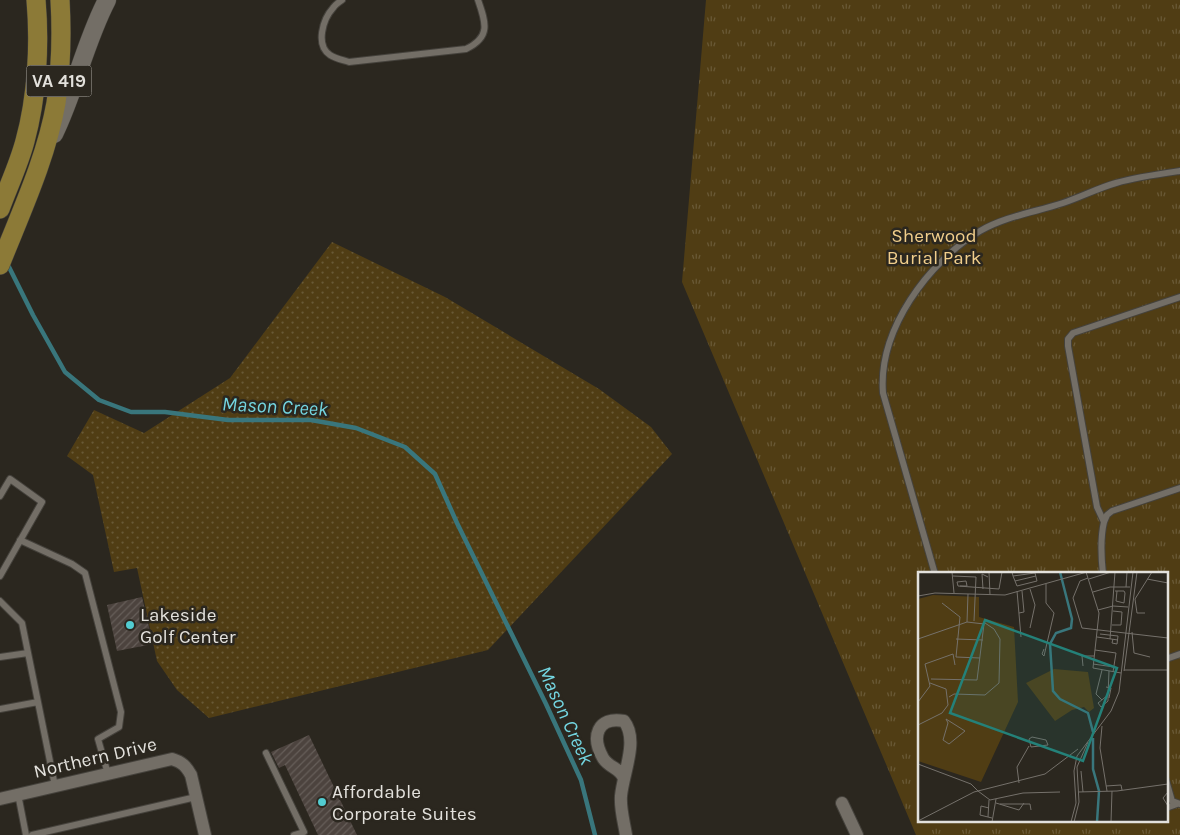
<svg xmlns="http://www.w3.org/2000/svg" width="1180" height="835" font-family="Karla,sans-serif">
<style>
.grass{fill:url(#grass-dots)}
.park{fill:url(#park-tufts);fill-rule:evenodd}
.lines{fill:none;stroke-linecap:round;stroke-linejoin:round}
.stream{stroke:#39767c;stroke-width:4.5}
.building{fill:url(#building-hatch)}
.lane-casing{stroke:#45423c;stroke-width:8}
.street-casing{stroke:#45423c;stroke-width:14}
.secondary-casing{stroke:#45423c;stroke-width:19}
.primary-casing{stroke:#45423c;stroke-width:20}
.lane{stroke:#736e66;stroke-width:6}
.street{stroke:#736e66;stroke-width:12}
.secondary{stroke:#736e66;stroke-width:18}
.primary{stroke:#8c7a37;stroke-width:19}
.poi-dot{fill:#52ccd1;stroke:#2b271f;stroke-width:2}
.labels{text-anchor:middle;stroke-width:5;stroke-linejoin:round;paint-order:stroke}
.shield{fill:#2b271f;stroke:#aca9a3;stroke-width:1}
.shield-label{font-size:18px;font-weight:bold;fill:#e3e1dc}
.park-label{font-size:19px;fill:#f1ce8b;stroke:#2b271f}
.poi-label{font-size:19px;fill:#e3e1dc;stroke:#2b271f;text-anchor:start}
.street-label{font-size:19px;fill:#e3e1dc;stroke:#2b271f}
.water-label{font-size:20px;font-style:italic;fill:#73d5e0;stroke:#2b271f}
.inset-river{fill:none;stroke:#39767c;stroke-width:2.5}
.inset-road{fill:none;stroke:#75716b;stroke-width:1}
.view{fill:#248179;fill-opacity:0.15;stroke:#248179;stroke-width:2.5}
.inset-edge{fill:none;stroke:#e3e1dc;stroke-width:2.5}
</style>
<defs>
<pattern id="grass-dots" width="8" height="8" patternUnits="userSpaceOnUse" patternTransform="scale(1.25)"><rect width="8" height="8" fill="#503d14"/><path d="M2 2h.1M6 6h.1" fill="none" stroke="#695936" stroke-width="1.8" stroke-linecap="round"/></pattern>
<pattern id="park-tufts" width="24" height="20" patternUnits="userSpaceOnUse" patternTransform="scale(1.25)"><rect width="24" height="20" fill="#503d14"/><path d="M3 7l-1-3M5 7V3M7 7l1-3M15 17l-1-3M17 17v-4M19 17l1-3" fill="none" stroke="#695936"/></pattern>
<pattern id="building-hatch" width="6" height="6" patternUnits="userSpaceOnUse" patternTransform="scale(1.25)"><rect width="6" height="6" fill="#4c433e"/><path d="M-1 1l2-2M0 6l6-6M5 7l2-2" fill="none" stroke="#665e59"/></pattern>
</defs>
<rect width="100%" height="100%" fill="#2b271f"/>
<path class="grass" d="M332,242L445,297L599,389L651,427L672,454L488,650L209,718L177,690L157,661L137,568L114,572L93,475L67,456L94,410L144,433L230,378Z"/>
<path class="park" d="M706,0H1180V835H916L682,282ZM919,574H1166V821H919Z"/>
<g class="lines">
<path class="stream" d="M7,263L33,315L65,372L99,400L131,412H165L228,420H311L356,428L405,447L435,474L457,523L546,704L581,780L595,835"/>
</g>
<path class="building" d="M142,597L153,644L117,651L107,605Z
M309,735L357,835H318L285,765L279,768L271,752Z"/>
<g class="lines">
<g class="lane-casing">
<path id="lane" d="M342,0C339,2 335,5 333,8C323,19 315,45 330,55C336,59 343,60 349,62L466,49C491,37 486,23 478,0
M0,496L10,479L42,502L0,576
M1104,522L1107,515L1112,511L1180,488
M20,540L72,564L85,573L121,712L119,727L98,739L108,774
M935,574L883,393C878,330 928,262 980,231C1006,216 1036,212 1063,203C1081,197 1098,188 1116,183C1137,177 1159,174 1180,171
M1103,574C1101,556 1100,539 1104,522L1097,507L1068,346V339L1073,333L1180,297
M0,601L22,623L55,786
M0,657L28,653
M1166,659L1180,654
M0,709L38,702
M266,753L304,832L294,835
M1166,780L1172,801L1180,804
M18,794L26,835
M1166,808L1177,804
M32,835L196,797"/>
</g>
<g class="street-casing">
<path id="street" d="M624,779C621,768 609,768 603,758C591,737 597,716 624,721C639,740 623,773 621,796C620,809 624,822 626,835
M0,799L172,759C182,762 186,766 191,775L205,835
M842,803L857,835"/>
</g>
<g class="secondary-casing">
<path id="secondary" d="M54,134C75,91 85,42 107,0"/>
</g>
<g class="primary-casing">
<path id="primary" d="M0,209C8,187 19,164 25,141C37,97 40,45 36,0
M0,265C21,212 46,159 56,103C61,69 62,34 60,0"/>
</g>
<use href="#lane" class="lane"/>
<use href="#street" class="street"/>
<use href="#secondary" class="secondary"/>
<use href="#primary" class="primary"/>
</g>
<g class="poi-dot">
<circle cx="130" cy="625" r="5"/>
<circle cx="322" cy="802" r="5"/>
</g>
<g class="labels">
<rect class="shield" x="26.5" y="65.5" width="65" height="31" rx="4"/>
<g class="shield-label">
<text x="59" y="87">VA 419</text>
</g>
<g class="park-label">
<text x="934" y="242">Sherwood<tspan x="934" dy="22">Burial Park</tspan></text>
</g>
<g class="poi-label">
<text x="140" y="621">Lakeside<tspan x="140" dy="22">Golf Center</tspan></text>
<text x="332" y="798">Affordable<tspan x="332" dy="22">Corporate Suites</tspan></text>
</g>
<g class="street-label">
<text transform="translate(95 757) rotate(-13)" y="7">Northern Drive</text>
</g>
<g class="water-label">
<text transform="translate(275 406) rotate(3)" y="7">Mason Creek</text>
<text transform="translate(566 715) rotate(65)" y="7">Mason Creek</text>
</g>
</g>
<g transform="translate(918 572)">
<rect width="250" height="250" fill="#2b271f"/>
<path d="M136,97L170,100L176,136L171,140L166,135L154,138L137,149L108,111Z" fill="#503d14"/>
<path d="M15,23L61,25V45L96,55L100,130L63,210L0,189V27Z" fill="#503d14"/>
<path class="inset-river" d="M142,0L154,47L153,56L138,61L132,72L135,119L142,127L170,141L175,160M175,166V197L181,219L179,250"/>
<path class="inset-road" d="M34,0L36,21M71,0L72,23M94,0L95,4L99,14L119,9L117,1L95,4M168,0L181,41L175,96L203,101M35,4L58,5L56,49M170,6L162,9L155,26L164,56L250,66M171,7L193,0M229,7L250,11M97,9L118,4M42,14H49L48,9L39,10L40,14L81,17L84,0M208,15L209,0M65,17L64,2L70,5M112,17L117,33L112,56M99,19L103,65M197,19H206L207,21L206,31L198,29L199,19M175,20L192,15H212M0,24L17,21L87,23L169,0M24,31L42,45L38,85L62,86M180,38L195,34L210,35M101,41L106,40L104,19M227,41H219L217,27L234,0M49,50L50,22M194,53H203L204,40L195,39M214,60L216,81L232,85M182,62L200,64L199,72L194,71L195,67M179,65L200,68M0,67L49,50L66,52L59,108L13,107M38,67L65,68M192,67L197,0M126,77L124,82L126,84L136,41L128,31V12M177,78L198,81L195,100M175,92L196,95M165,94L164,84H176M184,98L178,122L184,128M206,98H250M206,99L219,0M188,115L193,116L191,126M190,123V129L183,135L180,131L190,123L191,99M31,125L36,122L67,123L81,111L82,67L76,57L67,51M0,130L12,114L7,92L35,82L37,93M28,147L47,159L31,172L25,168L30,151ZM0,153L24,141L30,133L28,117L12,111M184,154L182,176L189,219M114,165L128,168L130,173L113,175L111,167ZM0,192L53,212L60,219M163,199L165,220M101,211L99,195L111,174M188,214L203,213L204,218M60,219L72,228L105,221L142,220M160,220L199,219L250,212M250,220L245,226L250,234M78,231L101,238L106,231M82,232H112L113,238M71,236L63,234L62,243L74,246M70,245L71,228M0,249L56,220L127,202L160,177M74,250L78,227M153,250L158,231L156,199L159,184L193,139L201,120L215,0M156,250L161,230L159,195L170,170M193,250L194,219"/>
<path class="view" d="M67,48L199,96L165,189L32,141Z"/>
<rect width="250" height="250" class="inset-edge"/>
</g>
</svg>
